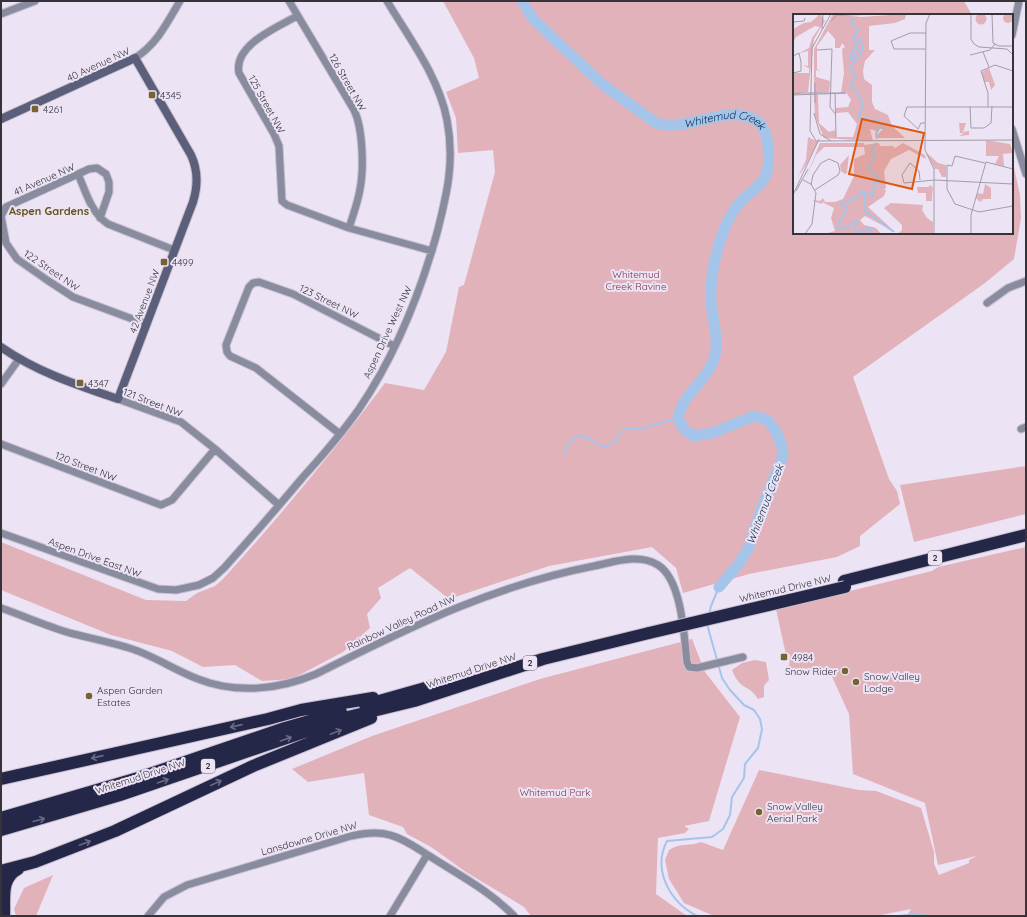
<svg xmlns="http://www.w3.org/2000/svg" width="1027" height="917" font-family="Quicksand,sans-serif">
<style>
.green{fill:#e2b2bb}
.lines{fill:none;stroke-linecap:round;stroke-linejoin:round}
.stream{stroke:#a4c5e9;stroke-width:2}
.river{stroke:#a4c5e9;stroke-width:11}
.street-casing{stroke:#c8c0cf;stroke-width:9}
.secondary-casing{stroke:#c8c0cf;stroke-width:10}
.highway-casing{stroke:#c8c0cf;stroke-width:14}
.street{stroke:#898b9e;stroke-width:7}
.secondary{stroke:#5c5f7a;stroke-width:8}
.highway{stroke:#252749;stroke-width:12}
.highway-bridge-casing{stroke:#c8c0cf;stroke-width:14;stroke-linecap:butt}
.highway-bridge{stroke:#252749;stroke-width:12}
.oneway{stroke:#6b6985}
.poi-dot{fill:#756432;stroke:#ece3f5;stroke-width:1.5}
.labels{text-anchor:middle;stroke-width:4;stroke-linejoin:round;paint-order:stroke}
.shield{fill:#ece3f5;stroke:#6d6871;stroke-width:1}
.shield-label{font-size:9px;font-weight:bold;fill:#363339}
.street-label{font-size:10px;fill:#363339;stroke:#ece3f5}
.poi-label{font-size:10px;fill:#363339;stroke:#ece3f5;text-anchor:start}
.park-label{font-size:10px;fill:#783748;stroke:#ece3f5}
.water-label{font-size:11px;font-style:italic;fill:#072b4d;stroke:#ece3f5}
.neighbourhood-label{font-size:11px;font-weight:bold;fill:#645216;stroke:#ece3f5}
.inset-river{fill:none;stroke:#a4c5e9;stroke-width:2}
.inset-road{fill:none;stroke:#a39daa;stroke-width:1}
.view{fill:#df570e;fill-opacity:0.15;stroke:#df570e;stroke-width:2}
.inset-edge{fill:none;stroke:#363339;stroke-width:2}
</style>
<rect width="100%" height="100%" fill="#ece3f5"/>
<path class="green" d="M443,1H964L972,15H794V233H1012V158L1020,195L1021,218L1014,259L985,283L853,377L889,479L897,491L900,504L860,536V546L837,557L749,574L683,593L676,568L652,547L549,566L449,599L410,568L378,588L381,598L367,614L370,628L343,652L292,679L262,681L235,665L203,667L172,651L111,635L1,590V542L146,600L186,601L197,593L215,586L223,579C280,516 334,451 385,383L424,390L446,352L459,287L464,285L495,172L493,150L458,153L456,118L446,92L479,78L474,58Z
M1026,466V514L914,542L900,485Z
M1026,547V916H907L911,909L876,916H714L684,903L669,879L665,860L669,850C682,842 688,847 701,842L723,850L759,770L859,790L876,791L921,808L934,852V864L939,875L969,863V860L977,856L938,865L925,803L853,774L849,714L828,668L789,669L790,654L786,655L776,609L932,571L938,567Z
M692,639L705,672L740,717L709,821L684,826L689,829L685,833L658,838L656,894L687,916H531L524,907L466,872L431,847L407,834L403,827L369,815L364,773L308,782L292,769L372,736L540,679Z
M755,660L766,662L769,680L764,686V697L758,699C749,684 740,691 732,670L742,663Z
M53,875L36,916H16L14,909L24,888Z"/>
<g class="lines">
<path class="stream" d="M565,454C566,444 575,432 586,437C593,440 598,447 607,446L616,440L620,433L626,429H641L678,418
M709,615L711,606L719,587
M697,916C670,902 652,870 667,841L712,837L723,829L730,815L732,797L744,778L745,764L758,748L762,729L760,719L754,710L744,705L730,690L722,678L707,624
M899,916L915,914L928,916"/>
<path class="river" id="s1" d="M522,1L533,19L602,84L656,123C687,133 729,102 757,121C765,127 767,136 768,145C768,154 770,164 767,172C762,188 745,194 737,206C732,212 728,221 725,227C716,250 710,277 711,301C712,319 720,341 714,359C707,381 682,394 678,418L684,429L694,436L712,433L754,416L767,420L776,431L782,447L783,456L763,505L748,549L738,565L719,587"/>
<g class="street-casing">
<path id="street" d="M289,1L354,110C363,128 364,169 360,189C358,202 353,215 349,228
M1,14L35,1
M297,16C278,27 233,45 239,73L274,134L279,146L282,201L287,205L349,228L432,251
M1012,35L1019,1
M135,58C157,44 167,23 180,1
M1012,129L1026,174
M78,174C86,192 91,213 108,224L174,250
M100,218L109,192V182L106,174L97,168L89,169L6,207L1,216L6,243L17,259L47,280L73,297L146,324
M987,303L1008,288L1026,281
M1,384L19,359
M118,399L181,422L215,449L279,505
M1021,429L1026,427
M340,434L256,368L230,356L227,352L226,345L249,287L253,283L259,282L293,294L394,346
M1,444L161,505L172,500L215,449
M1,533L158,589L176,590L199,585L213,578L224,568C251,538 277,508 303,477C323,455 342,433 359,409C395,356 420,294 437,233C447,194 455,161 447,120C439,77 409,38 387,1
M1,608C24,616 46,626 70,633C89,638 109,642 129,648C153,655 174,670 198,679C236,694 278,690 316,674C409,628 491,586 594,566C614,562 639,553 658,565C682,580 684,636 687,662L689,667L697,668L743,657
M148,916L164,897L187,885L351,836C364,833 377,831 390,835C405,839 418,849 431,857C459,875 490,891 514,916
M390,916L427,855"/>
</g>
<g class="secondary-casing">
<path id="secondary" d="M1,119L135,58L191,155C198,170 198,186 193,202L118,399C77,385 37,372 1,347"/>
</g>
<g class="highway-casing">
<path id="highway" d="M844,581L1026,535
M365,705L443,683
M1,779L268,719L301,710L373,698
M1,818L138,778L285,728L341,712
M1,830L120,795L348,717L414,701L543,659L649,633
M1,871L35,862L115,831L253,766L371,718
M4,916C5,898 0,879 18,869"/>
</g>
<use href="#street" class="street"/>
<use href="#secondary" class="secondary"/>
<use href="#highway" class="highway"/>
<g class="highway-bridge-casing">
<path id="highway-bridge" d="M649,633L845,587"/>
</g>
<use href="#highway-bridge" class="highway-bridge"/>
</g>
<defs><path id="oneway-shaft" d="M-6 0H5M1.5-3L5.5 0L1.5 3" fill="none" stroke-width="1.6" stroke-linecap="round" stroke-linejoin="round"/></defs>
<g class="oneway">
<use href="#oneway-shaft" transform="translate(236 726) rotate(167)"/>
<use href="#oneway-shaft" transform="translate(336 732) rotate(-22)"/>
<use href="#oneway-shaft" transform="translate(286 739) rotate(-19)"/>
<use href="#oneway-shaft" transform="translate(97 757) rotate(167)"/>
<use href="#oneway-shaft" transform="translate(163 781) rotate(-19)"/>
<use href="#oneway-shaft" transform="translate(216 783) rotate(-25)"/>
<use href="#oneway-shaft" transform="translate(39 820) rotate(-15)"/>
<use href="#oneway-shaft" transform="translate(85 843) rotate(-21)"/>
</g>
<g class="poi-dot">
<rect x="148" y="91" width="8" height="8" rx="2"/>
<rect x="31" y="105" width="8" height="8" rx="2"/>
<rect x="160" y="258" width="8" height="8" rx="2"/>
<rect x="76" y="379" width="8" height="8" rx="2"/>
<rect x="780" y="653" width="8" height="8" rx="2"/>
<circle cx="845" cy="671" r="4"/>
<circle cx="856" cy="682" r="4"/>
<circle cx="89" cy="696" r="4"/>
<circle cx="759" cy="812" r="4"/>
</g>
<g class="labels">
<g class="shield">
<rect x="928" y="551" width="14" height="14" rx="3"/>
<rect x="523" y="656" width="14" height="14" rx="3"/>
<rect x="201" y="759" width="14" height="14" rx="3"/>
</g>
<g class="shield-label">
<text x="935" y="561">2</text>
<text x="530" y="666">2</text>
<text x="208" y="769">2</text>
</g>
<g class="street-label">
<text transform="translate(98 64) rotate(-25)" y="4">40 Avenue NW</text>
<text transform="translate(348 82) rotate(60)" y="4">126 Street NW</text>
<text transform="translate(267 104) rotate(61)" y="4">125 Street NW</text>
<text transform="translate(44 179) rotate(-24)" y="4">41 Avenue NW</text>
<text transform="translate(52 270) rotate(34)" y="4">122 Street NW</text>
<text transform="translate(144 301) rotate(-69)" y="4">42 Avenue NW</text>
<text transform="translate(329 301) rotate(26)" y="4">123 Street NW</text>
<text transform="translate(387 332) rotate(-65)" y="4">Aspen Drive West NW</text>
<text transform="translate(153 402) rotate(21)" y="4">121 Street NW</text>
<text transform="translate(86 466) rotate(21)" y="4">120 Street NW</text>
<text transform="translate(95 557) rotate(20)" y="4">Aspen Drive East NW</text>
<text transform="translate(785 588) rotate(-13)" y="4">Whitemud Drive NW</text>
<text transform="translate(401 622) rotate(-25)" y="4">Rainbow Valley Road NW</text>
<text transform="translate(471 670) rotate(-18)" y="4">Whitemud Drive NW</text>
<text transform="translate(140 776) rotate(-18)" y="4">Whitemud Drive NW</text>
<text transform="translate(309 838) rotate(-16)" y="4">Lansdowne Drive NW</text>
</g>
<g class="poi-label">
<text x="160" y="99">4345</text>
<text x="43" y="113">4261</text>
<text x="172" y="266">4499</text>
<text x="88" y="387">4347</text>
<text x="792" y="661">4984</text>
<text x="837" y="675" text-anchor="end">Snow Rider</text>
<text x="864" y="680">Snow Valley<tspan x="864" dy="12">Lodge</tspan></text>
<text x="97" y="694">Aspen Garden<tspan x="97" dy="12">Estates</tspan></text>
<text x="767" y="810">Snow Valley<tspan x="767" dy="12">Aerial Park</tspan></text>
</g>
<g class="park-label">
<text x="636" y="278">Whitemud<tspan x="636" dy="12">Creek Ravine</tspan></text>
<text x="555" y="796">Whitemud Park</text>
</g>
<g class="water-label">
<text dy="4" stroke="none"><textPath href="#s1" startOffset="253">Whitemud Creek</textPath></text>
<text transform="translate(765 504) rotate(-69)" y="4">Whitemud Creek</text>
</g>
<g class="neighbourhood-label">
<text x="49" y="215">Aspen Gardens</text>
</g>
</g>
<g transform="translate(793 14)">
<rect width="220" height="220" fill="#ece3f5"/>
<path d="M210 4a5 5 0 1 1 10 0a5 5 0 1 1-10 0ZM182.5 5a5.5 5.5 0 1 1 11 0a5.5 5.5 0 1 1-11 0ZM27,0L32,7L21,25L15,78L0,80V59H16V54L9,51L15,52V37L6,39L16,34L19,24L27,13L22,12L3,23L0,29V15L11,9L18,8ZM40,0L68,3L113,0L112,5L102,9L76,12V36H82L72,47L70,57L71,65L79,71V88L82,95L95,101L99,112L112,124H85L84,121L91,114L87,113L83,117L77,115L80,127L31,124L22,102L21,80L25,81L26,109L36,118L42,116L43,123H60L64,110L55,98L43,99V94L55,93L58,86L53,78L48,79L51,59L49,35L52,33L49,29L47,34H42V25L35,17L24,32V55L27,57L23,56V63L37,67L36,78L21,79V35ZM196,54L202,71L198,76L196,68H191L189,58ZM166,109H173L170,118L176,117V121L166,122L171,119H167ZM15,123L25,128L13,151L5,163L13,146ZM193,126L217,130L220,139L210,140L211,152L202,150L206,142H193ZM27,129H71V131L86,129L87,132H100L102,134L110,129L132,141L133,145L116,136L98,145L91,157L93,174L91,176H93L91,182L75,193L102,218L72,202L67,206L71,211L83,214L88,220H31L42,217L38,204L41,194L29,188V190L20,187L21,186L27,187L30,184L32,188H42L50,185L61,162V145L72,140L71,133H31L23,141L12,166ZM133,138L145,149L153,151V163H149L145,155H142ZM56,141L54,159L52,160L48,157L47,151ZM192,170L198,174V185H190L188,190L189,185L187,188L183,184L185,179L190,180ZM136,171L140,173L139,183L136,182L139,183V187H133V179H125L124,173H136ZM98,189L130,191L129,196L134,204L140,208V220H105L109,216V211L91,194Z" fill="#e2b2bb"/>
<path class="inset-river" d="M60,3L58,7L65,17L60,24L64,28L67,25L70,34L67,40L62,31L57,42L58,45L62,41L65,44L57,53V57L63,62L57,72L64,77L70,91L65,104L85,107L90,110V114H86L83,120L84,125M73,180L71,184L72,197L101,218M65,220L62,216L63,207L51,215L46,214L45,210L54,195L48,190L66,183L67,177L80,182L81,167L86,169L87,167L81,158L74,155L83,140L78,137L83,129M67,220L71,214H79L74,220"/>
<path class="inset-road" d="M38,0L19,34L17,117L23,127L220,126M137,0L133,9L132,136L141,155V220M178,0V25L181,30L186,33L214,35L219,40M199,0L200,29L206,32H220M54,1L89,0M38,7L44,1H54M0,8L11,7L12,4M29,15L30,0M132,35H101L98,27L117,19H133M24,36L39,35L37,93L43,101M190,38L196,53M177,41L197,36L202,30M0,42L6,39L8,48V57L0,59M22,69V89M42,79L43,123M0,80L10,79H53L0,81M177,92L178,114H191L198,109L199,92M132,93H114L111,102L125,115L128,109H132M132,93H220M195,93V79L188,57L202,51L220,57M220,95V134M21,99L27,120L38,127M192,149L162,142L159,152L154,151V175L162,190L186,198L220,192M14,151L26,125M10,166L18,170L23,179L19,210L12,220M127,166L126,157L117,149L109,161L111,169L141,166L220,170M18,171L20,161L28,149L36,145L45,149L47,157L45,161L22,176M3,177L15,155M0,181L14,151M178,220V201L193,148L220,155"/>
<path class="view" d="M69,105L131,119L119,175L56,160Z"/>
<rect width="220" height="220" class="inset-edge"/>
</g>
<rect width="1027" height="917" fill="none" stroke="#363339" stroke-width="4"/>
</svg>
